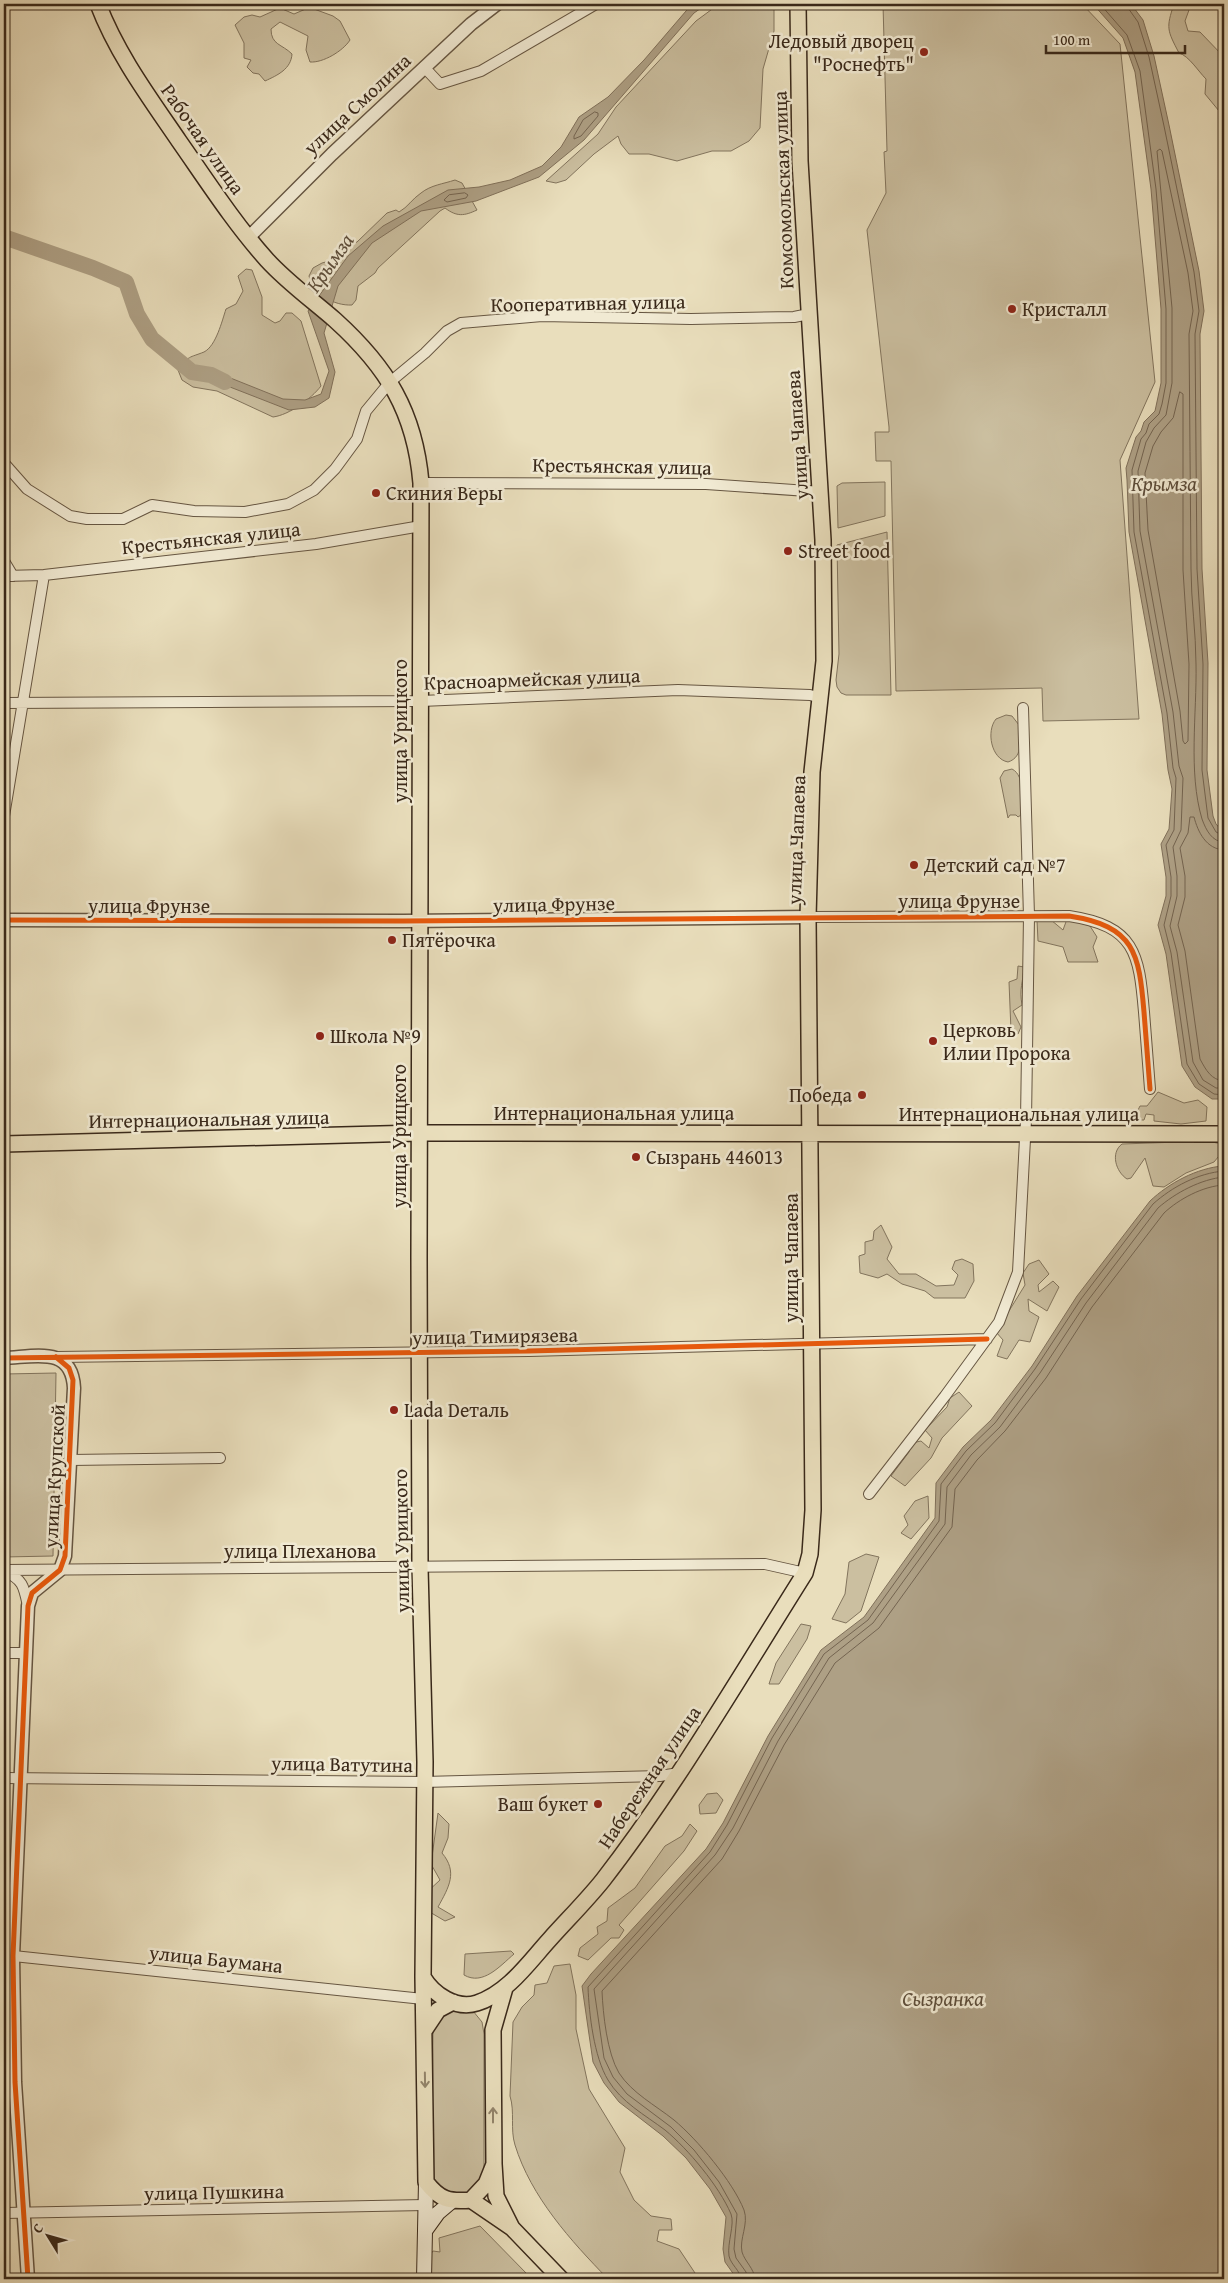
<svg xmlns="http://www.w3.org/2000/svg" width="1228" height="2283" font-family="'Gentium Book Plus',serif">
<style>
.green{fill:#cbbfa0;stroke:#82745d}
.water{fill:#aea085;stroke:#80705a}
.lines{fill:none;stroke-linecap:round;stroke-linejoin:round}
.shore{stroke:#746450;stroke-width:1}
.river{stroke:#aea085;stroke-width:16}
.minor-casing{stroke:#665642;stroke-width:12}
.tertiary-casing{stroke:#665642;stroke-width:15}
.secondary-casing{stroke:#3a291a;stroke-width:16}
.primary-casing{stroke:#3a291a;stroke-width:18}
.minor{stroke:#f1ead3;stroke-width:10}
.tertiary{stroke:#f1ead3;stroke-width:12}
.secondary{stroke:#f1ead3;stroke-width:14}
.primary{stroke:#e9debc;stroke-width:15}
.cycleway-casing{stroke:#f1ead3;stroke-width:8}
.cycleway{stroke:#e8590c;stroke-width:5}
.oneway{stroke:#92846b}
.poi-dot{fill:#8f2418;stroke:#f1ead3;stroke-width:2}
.labels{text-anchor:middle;stroke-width:5;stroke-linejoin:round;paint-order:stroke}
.poi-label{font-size:20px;fill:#3a291a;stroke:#f1ead3;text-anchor:start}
.street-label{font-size:20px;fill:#3a291a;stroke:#f1ead3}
.water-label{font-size:21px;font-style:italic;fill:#5d4d3a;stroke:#f1ead3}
</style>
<rect width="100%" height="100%" fill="#e9debc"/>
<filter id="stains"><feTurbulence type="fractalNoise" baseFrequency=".004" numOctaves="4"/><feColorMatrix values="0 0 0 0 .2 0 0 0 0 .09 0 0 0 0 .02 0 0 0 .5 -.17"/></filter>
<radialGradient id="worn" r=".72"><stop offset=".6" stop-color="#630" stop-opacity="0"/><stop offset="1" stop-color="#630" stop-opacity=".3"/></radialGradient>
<path class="green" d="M719,4H774V31L763,69L760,128L749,141L731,151H712L677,161L649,154H629L621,144L618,136L594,154L566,180L556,183L546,181L598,134L616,107L696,21Z
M883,4H1082L1120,44L1155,382L1120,460L1139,719L1043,721L1042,688L896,691L891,461H876L875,432H889V427L867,230L886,193L884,152L887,151Z
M1174,4H1184L1189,10L1185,21L1188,31L1200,32L1224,57V117L1205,94L1206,79C1198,71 1189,56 1179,53C1167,30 1166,28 1174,4Z
M280,8L294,14L308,8L314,9L333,16L340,21L350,40C343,51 323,63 310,62L306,50L308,36L280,22L271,29C271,45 282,44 292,54C291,69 278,75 265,81L259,74L253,73L247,67L251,60L244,58V43L235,25L244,17L252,15L260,17Z
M455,180L462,183L477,210C464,216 457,217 445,208L440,211L378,268L375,273L358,286L356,300L352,305C334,306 313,294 309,276L313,268L322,263L333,260L343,248L357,242L387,213L396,210L399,212C408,207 412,199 421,193C431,185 443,184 455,180Z
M246,269L252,270L262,297V315L275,323L280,321L286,313H292L301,321L321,386C311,399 289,415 273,417L217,391L193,387L182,380L178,370C189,355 189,358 204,352C216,346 222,321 226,309L236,304L243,291L238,276Z
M885,482V516L838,528L837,486L842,483Z
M887,532L891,695H846L841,693L837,687L836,680L839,654L837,545Z
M1006,715L1012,716L1019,725C1020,738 1024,757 1008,762C991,759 986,731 996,719Z
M1012,769C1026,776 1021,802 1021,815L1018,817L1016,815H1010L1008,818L1000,778L1004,771Z
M1067,919L1090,926L1097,937L1093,947L1098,962H1068L1063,947L1038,941L1037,920H1051L1063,930Z
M1018,966L1024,967C1023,983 1019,988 1022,1005L1013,1011L1021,1027L1018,1034L1011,1031L1009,982L1017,979Z
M1158,1092L1184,1103L1198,1100L1207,1107L1206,1121L1181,1124L1154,1121V1115L1146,1114L1144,1120H1133L1140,1106H1147Z
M1207,1141L1222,1144L1223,1151L1214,1162L1186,1173L1164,1187L1153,1186L1145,1158L1131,1178L1127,1179C1116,1172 1110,1153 1122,1144Z
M881,1225L892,1247L887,1259L899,1274H916L936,1286L954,1285L958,1275L952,1269L955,1261L962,1259L973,1264L974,1281L965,1298H934L925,1291L902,1284L887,1274L878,1278L860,1273L859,1256L865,1254V1242L873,1240L874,1231Z
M1039,1260L1049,1274L1038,1285L1039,1292L1053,1281L1059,1287L1047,1311L1028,1299L1029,1311L1039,1317L1030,1342L1019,1340L1007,1359L997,1356L1003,1340L996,1332L1025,1285L1023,1273L1029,1264Z
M56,1373L53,1556L4,1557V1374Z
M959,1392L972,1406L942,1438L931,1458L905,1486L891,1476L909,1452L912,1443L921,1441L929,1448L932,1438L925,1430L947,1407L950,1398Z
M928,1496L929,1518L911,1539L901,1533L908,1525L904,1516L915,1501Z
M866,1554L879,1557L861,1611L846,1623L832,1619L845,1594L849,1562Z
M801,1624L811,1626L807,1639L779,1684H769L776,1663Z
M717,1793L723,1800L716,1813L700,1814L699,1805L707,1794Z
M438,1813L449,1824L448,1838L442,1853C458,1872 449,1887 438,1907L455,1917L445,1921L428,1911L426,1893L440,1880L431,1864Z
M690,1824L697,1831L684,1851L619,1925L624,1930L619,1938H611L588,1960L578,1956L580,1948L598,1934L597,1927L607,1921L608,1908L635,1888L665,1846L682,1836Z
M511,1951L514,1954C500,1966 483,1986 464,1975L465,1954Z
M570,1964L576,1995V2029L589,2089L625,2148L620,2172L634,2200L651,2216L671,2219L672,2230H659L657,2241L679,2249L699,2279H608C571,2241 531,2197 515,2145C510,2129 515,2112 510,2096L513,2022L522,2007L534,1995L535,1985L547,1983L554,1966Z
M450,2009L473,2011L482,2022L484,2034V2174L472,2192L452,2197L432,2179L433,2026Z
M480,2226L528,2275L526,2279H430V2255L433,2251L440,2252L439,2238Z"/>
<path class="water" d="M692,4H707L694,13L584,140L539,177L476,201L421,211L372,243L338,286L324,333L335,372L329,398L315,407L289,410L230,387L203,379L205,371L233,379L283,399L305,400L321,394L329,371L308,311L348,256L383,226L448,190L479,187L510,180L542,166L561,147L579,117L608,97L644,60Z
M1093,4H1131L1143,20L1154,56L1169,125L1199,271L1204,311L1200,334L1202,569L1208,663L1207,770L1213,816L1216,824L1224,833V1102L1223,1099H1212L1195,1087L1182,1066L1166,954L1158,925L1166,896V877L1161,844L1169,829L1172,789L1168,770L1162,714L1129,532L1127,480L1126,468L1136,437L1141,431L1144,422L1155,411L1161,383V309L1151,189L1135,72L1123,38Z
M1224,1164V2279H737L725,2262L723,2249L726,2217L710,2189L686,2158L663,2136L619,2102L604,2083L593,2062L582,1986L591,1974L706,1849L723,1823L768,1736L821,1650L864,1617L935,1518L936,1483L963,1447L991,1420L1032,1366L1077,1296L1150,1201C1169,1183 1197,1168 1223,1166Z"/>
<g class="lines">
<path class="shore" d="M1100,4L1127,35L1140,71L1156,189L1166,309V383L1162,404L1159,414L1149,424L1146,433L1141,439L1132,470L1134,532L1167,713L1173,768L1176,778L1174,830L1166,845L1171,877V896L1164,925L1171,953L1187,1064L1199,1084L1214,1094L1224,1095
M1127,4L1128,8L1138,22L1149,57L1164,126L1194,272L1199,311L1195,334L1197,569L1203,664L1202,770L1208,818L1216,832L1224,836
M595,112L598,113V116L581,136L574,139V136L583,120Z
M465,193L468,195L466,198L447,202L444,200L449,195Z
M1180,392L1183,394V570L1189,664L1188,741L1185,744L1183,741L1180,711L1148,530L1145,473L1153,446L1161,432L1173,418Z
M1224,842C1212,842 1206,830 1202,819C1188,772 1197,713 1196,664C1196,633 1191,601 1191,569C1190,491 1190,412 1189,334L1193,311L1188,273L1162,151L1160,149L1157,151L1172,308V383L1166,415L1154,428L1146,442L1138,471L1140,531L1173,712L1179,766L1183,778L1181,830L1173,847L1177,876V896L1170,926L1177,952L1193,1062L1203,1080L1216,1088H1224
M1224,850C1206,849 1198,832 1194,817H1190L1188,833L1180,848L1185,876V897L1178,925L1185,951L1200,1059C1206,1070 1211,1080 1224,1081
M741,2279C740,2270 731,2265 729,2256C727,2243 735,2224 731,2214C719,2186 688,2149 665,2130C645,2115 621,2102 608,2080C594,2057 589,2014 588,1987L710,1852L727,1825L772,1738L824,1654L868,1620L939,1521L941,1484L966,1451L995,1423L1035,1369L1081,1299L1153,1204C1172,1187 1198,1173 1224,1171
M747,2279L746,2272L736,2258L734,2249L737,2214L719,2182L694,2150L671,2127L627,2094L613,2077L604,2058L594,1989L715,1855L733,1828L778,1741L829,1658L873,1623L945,1524L947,1487L971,1455L1000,1427L1040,1373L1086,1303L1158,1208C1175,1193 1201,1179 1224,1177
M755,2279C754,2268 745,2262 742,2252C739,2239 749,2224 744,2210C733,2182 697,2139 674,2120C655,2105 632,2093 619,2073C607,2053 603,2014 602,1991L722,1859L739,1831L784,1745L835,1663L879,1628L952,1527L955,1489L977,1460L1005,1431L1046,1378L1092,1307L1164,1213C1179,1199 1203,1186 1224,1185"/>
<path class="river" d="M4,237L93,268L126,282L137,314L152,339L192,372L211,375L225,382"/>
<g class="minor-casing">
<path id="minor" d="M424,67L440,84L481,71L596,4
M4,463L27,489L70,516L87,519H123L152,505L194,511L245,512L288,504L314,490L335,469L357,439L366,411L390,382L425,353L447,331L461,323L542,316L691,319L794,317L809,314
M421,483L706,484L822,492
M4,561L13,576
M4,576L44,575L316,544L421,526
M4,703L421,701L678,690L810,695L821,698
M4,816L44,575
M808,917L1069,916C1135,926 1139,953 1144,1012C1146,1038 1148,1064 1150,1089
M56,1357L529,1351L987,1339
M70,1460L220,1458
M869,1494L945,1396L999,1322L1018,1272L1026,1120L1029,916L1023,708
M4,1570L765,1564L805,1573
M5,1572C23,1579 24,1587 28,1606
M4,1653H26
M4,1778L424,1782L660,1776L679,1773
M4,1955L423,1999
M4,2213L425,2205"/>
</g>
<g class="tertiary-casing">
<path id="tertiary" d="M248,238L332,154L471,24L497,4
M4,920L403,921L808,917
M4,1358C34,1357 72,1345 74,1388L65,1556L60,1570L32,1593L28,1606L13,1956L15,2082L28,2279"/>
</g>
<g class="secondary-casing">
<path id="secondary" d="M425,2231L438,2213L451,2202
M424,2279L426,2182"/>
</g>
<g class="primary-casing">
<path id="primary" d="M98,4C117,54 149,97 179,141C207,181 234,223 267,260C287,282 312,300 335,320C387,367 415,412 421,483L419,1257L420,1568L425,1762L423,1977L426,2182C440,2200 449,2202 471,2200L486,2184L494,2164
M4,1144L419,1133L1224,1134
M423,1977C433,1994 456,2010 477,2003C508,1993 529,1962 550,1939C568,1919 587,1900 603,1880C678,1783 740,1676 805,1573L810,1554L813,1510L808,917L812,772L824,661L823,540L800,161L798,4
M505,1988L493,2030L494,2164L496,2196L512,2228
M424,2031L438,2010L453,2002
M471,2200L512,2228L561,2279"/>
</g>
<use href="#minor" class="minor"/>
<use href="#tertiary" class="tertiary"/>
<use href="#secondary" class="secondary"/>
<use href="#primary" class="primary"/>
<g class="cycleway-casing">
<path id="cycleway" d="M4,920L403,921L1069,916C1135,926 1139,953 1144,1012C1146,1038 1148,1064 1150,1089
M4,1358L529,1351L987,1339
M28,2279L15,2082L13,1956L28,1606L32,1593L60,1570L65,1556L73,1380L69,1368L56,1357"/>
</g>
<use href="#cycleway" class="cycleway"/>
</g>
<defs><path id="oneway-shaft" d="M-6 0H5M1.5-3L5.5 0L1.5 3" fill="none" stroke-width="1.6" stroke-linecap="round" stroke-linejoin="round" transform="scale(1.25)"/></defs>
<g class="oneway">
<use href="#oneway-shaft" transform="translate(425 2080) rotate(89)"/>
<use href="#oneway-shaft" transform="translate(493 2115) rotate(-90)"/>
</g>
<g class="poi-dot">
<circle cx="924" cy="52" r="5"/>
<circle cx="1012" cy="309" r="5"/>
<circle cx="376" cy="493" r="5"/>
<circle cx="788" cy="551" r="5"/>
<circle cx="914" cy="865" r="5"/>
<circle cx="392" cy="940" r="5"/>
<circle cx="320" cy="1036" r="5"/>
<circle cx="933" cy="1041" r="5"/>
<circle cx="862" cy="1095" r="5"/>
<circle cx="636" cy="1157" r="5"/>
<circle cx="394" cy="1410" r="5"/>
<circle cx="598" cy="1804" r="5"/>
</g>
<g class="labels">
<g class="poi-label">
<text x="914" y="48" text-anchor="end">Ледовый дворец<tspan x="914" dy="23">"Роснефть"</tspan></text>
<text x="1022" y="316">Кристалл</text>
<text x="386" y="500">Скиния Веры</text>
<text x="798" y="558">Street food</text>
<text x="924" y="872">Детский сад №7</text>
<text x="402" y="947">Пятёрочка</text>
<text x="943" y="1037">Церковь<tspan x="943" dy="23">Илии Пророка</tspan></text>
<text x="330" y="1043">Школа №9</text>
<text x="852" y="1102" text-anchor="end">Победа</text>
<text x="646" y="1164">Сызрань 446013</text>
<text x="404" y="1417">Lada Dеталь</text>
<text x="588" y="1811" text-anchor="end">Ваш букет</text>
</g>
<g class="street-label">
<text transform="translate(357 104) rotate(-43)" y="7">улица Смолина</text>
<text transform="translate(203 139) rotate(55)" y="7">Рабочая улица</text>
<text transform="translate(783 190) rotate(-92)" y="7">Комсомольская улица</text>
<text transform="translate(588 303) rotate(-1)" y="7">Кооперативная улица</text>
<text transform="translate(797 435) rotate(-94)" y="7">улица Чапаева</text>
<text transform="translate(622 466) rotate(1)" y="7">Крестьянская улица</text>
<text transform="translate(211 538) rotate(-6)" y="7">Крестьянская улица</text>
<text transform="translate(532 679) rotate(-2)" y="7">Красноармейская улица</text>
<text transform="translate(400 731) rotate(-90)" y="7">улица Урицкого</text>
<text transform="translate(796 840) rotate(-88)" y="7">улица Чапаева</text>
<text x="959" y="908">улица Фрунзе</text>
<text transform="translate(554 904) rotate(-1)" y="7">улица Фрунзе</text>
<text x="149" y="913">улица Фрунзе</text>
<text x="614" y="1120">Интернациональная улица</text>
<text x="1019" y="1121">Интернациональная улица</text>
<text transform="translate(209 1119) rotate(-1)" y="7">Интернациональная улица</text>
<text transform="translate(399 1136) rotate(-90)" y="7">улица Урицкого</text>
<text transform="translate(791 1258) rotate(-90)" y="7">улица Чапаева</text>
<text transform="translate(495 1336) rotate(-1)" y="7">улица Тимирязева</text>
<text transform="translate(54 1476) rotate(-87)" y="7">улица Крупской</text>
<text transform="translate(401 1541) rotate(-91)" y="7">улица Урицкого</text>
<text x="300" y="1558">улица Плеханова</text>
<text transform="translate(342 1764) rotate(1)" y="7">улица Ватутина</text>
<text transform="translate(649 1777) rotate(-56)" y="7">Набережная улица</text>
<text transform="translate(216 1959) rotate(6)" y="7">улица Баумана</text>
<text transform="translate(214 2192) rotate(-1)" y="7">улица Пушкина</text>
</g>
<g class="water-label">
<text transform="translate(330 263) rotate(-55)" y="7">Крымза</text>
<text x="1164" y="491">Крымза</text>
<text x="943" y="2006">Сызранка</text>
</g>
</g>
<rect width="1228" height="2283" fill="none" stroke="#e9debc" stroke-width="20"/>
<rect x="5" y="5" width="1218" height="2273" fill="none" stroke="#3a291a" stroke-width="2.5"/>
<rect x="10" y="10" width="1208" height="2263" fill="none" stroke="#3a291a"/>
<g transform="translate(48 2236) rotate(307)" stroke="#f1ead3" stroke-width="4" paint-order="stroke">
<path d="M0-4L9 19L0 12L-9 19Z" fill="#3a291a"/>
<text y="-8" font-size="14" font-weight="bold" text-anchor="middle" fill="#3a291a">С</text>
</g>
<path d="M1046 45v8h139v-8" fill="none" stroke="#3a291a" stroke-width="2.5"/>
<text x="1053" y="45" font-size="15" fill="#3a291a" stroke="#f1ead3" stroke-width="4" paint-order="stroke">100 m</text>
<rect width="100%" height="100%" filter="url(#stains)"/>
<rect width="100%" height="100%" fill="url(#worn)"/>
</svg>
